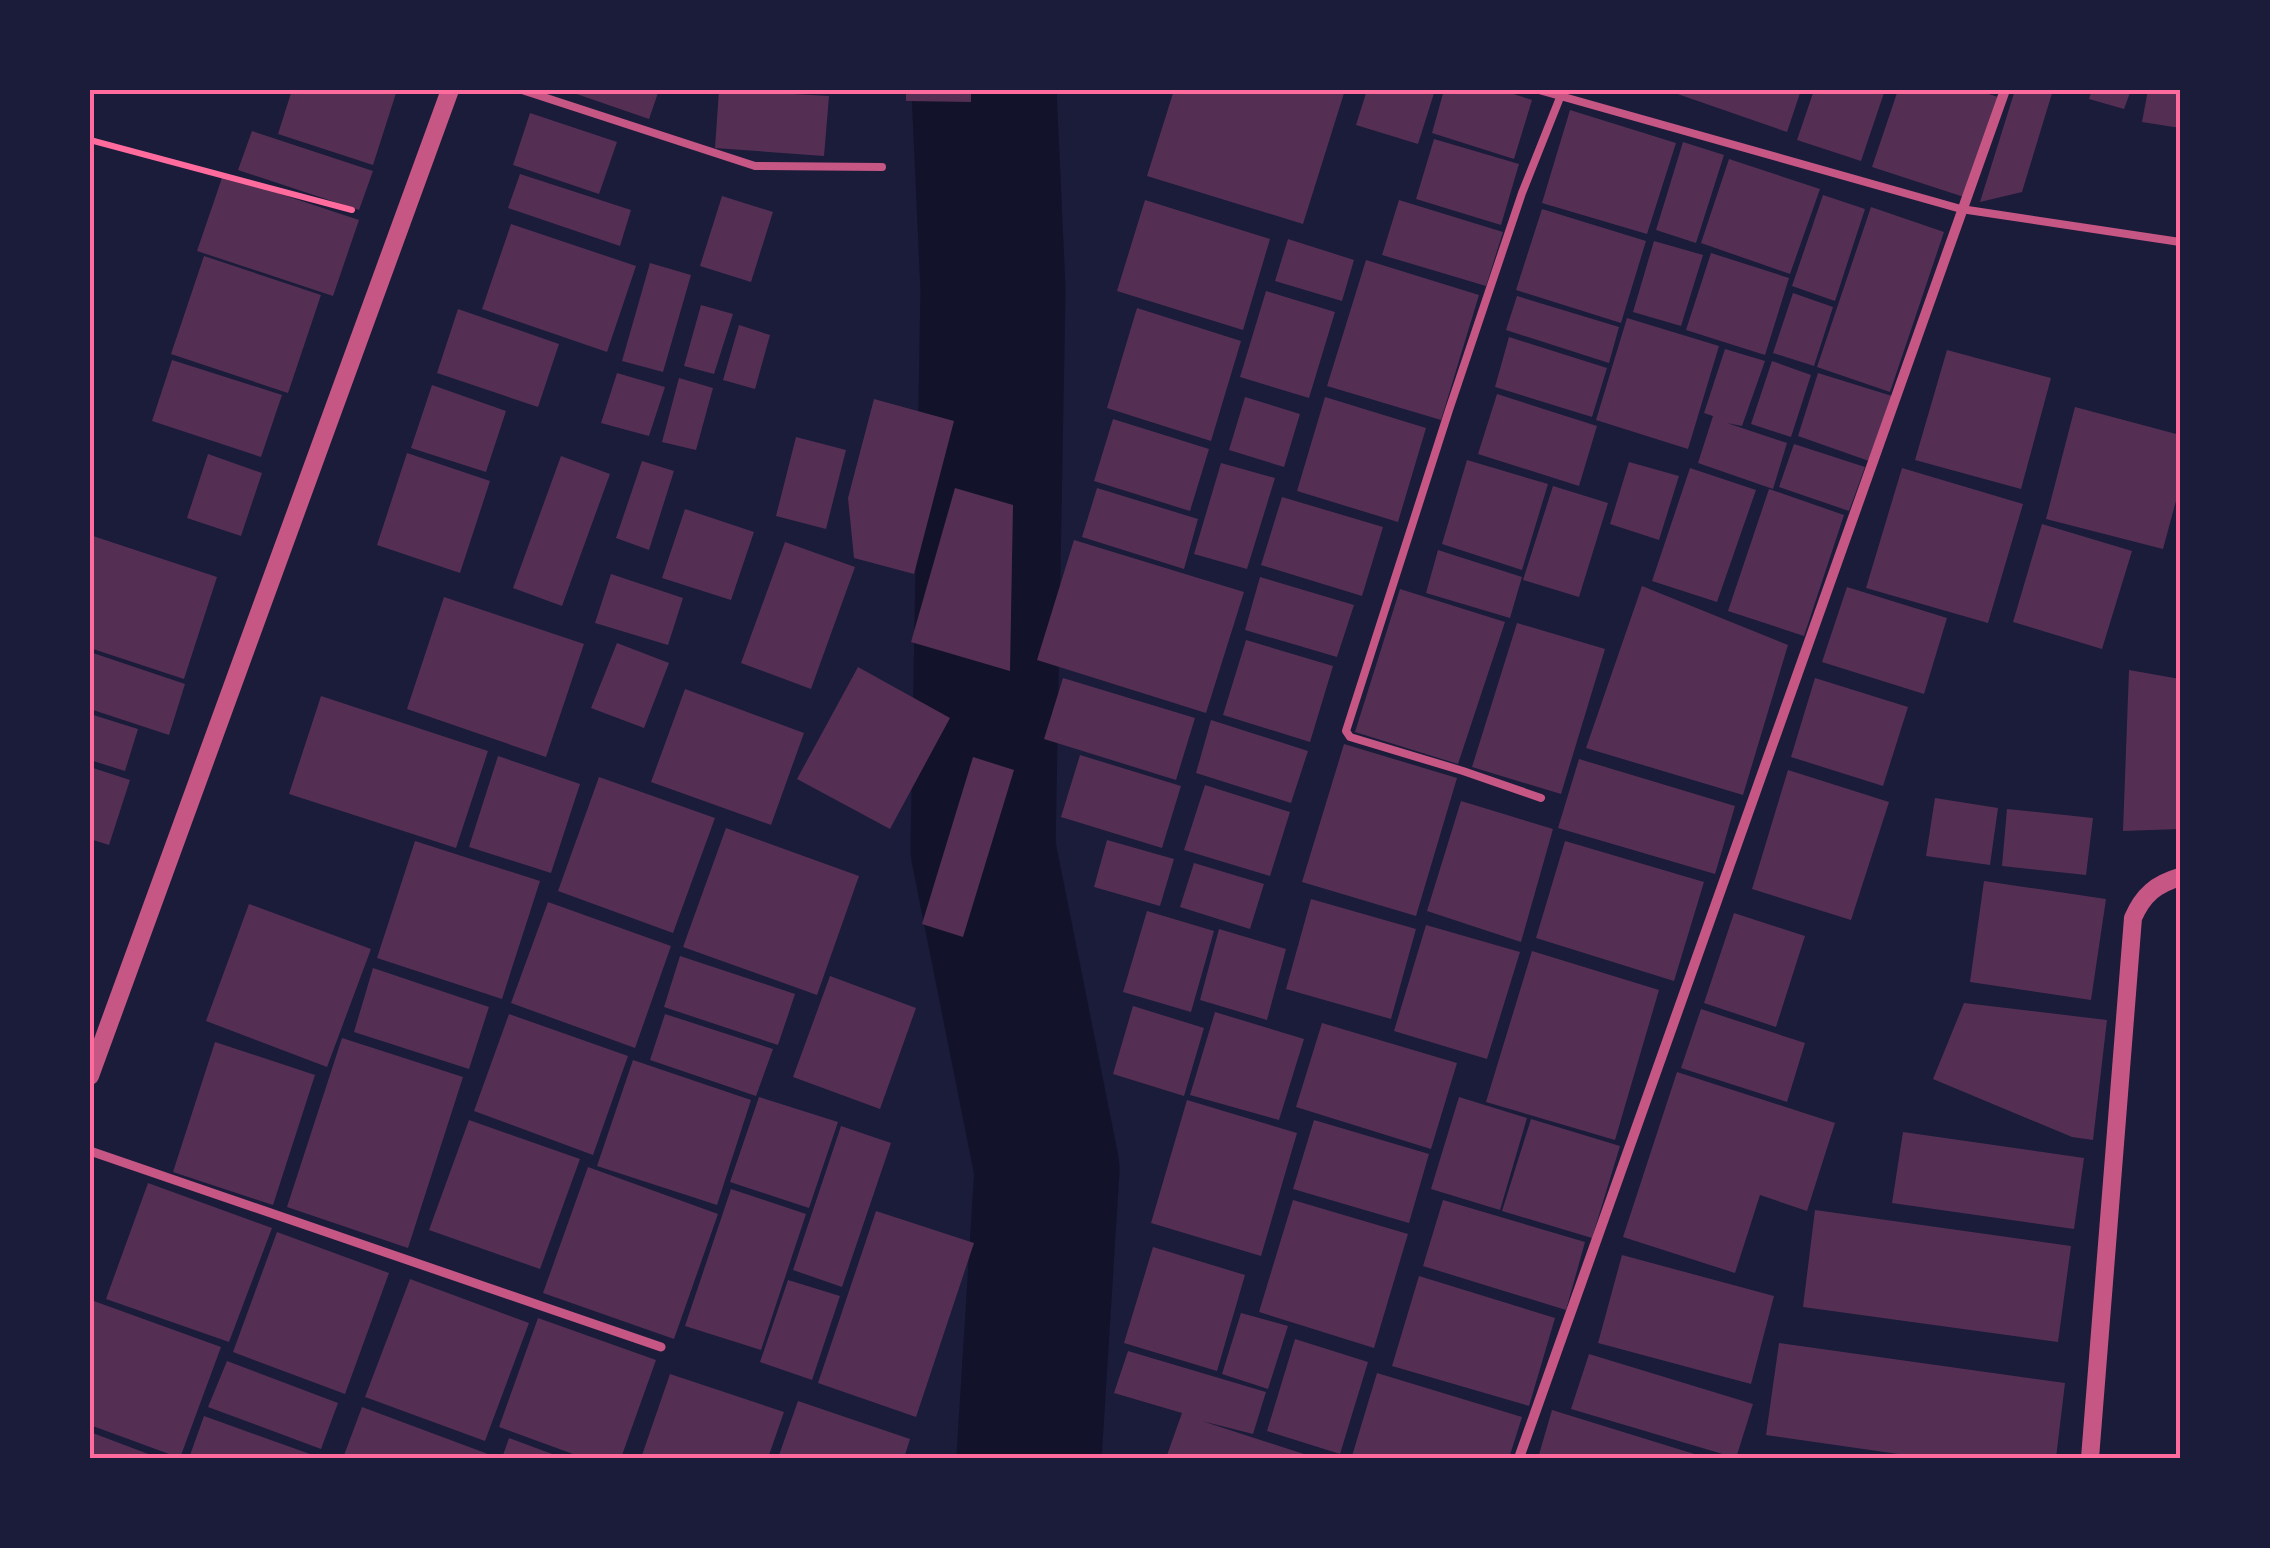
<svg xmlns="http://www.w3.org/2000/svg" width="2270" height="1548" font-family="'Alegreya Sans',sans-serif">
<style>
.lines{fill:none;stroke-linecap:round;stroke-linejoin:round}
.river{stroke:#12122b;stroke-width:145}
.building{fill:#542f53}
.path{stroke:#ff6b9d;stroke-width:6}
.service{stroke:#c65784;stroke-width:8}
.pedestrian{stroke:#c65784;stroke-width:9}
.minor{stroke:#c65784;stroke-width:10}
.tertiary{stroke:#c65784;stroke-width:18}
.neatline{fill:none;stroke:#ff6b9d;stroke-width:4}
</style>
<rect width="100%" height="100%" fill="#1b1b3a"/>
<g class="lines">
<path class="river" d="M984,90L993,290L983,849L1047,1169L1029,1458"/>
</g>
<path class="building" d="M292,90H397L373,165L278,134Z
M565,90H659L649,119Z
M719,90L829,96L824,156L715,148Z
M906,90H971V102L906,101Z
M1174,90H1345L1303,224L1147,176Z
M1367,90H1435L1418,144L1356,125Z
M1444,90H1501L1532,100L1514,159L1432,133Z
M1666,90H1801L1787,132Z
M1814,90H1885L1861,161L1797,140Z
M1898,90H1976L1998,97L1964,197L1872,167Z
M2015,90H2053L2022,192L1980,202Z
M2092,90H2131L2124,109L2089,99Z
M2148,90H2180V128L2142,122Z
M1570,110L1676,143L1647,234L1542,203Z
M530,113L617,142L599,194L513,165Z
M252,131L373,171L359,210L238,170Z
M1434,139L1519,164L1501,225L1416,199Z
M1683,142L1724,155L1696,243L1656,230Z
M1729,159L1820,189L1790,274L1701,243Z
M520,174L631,210L620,246L508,208Z
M223,175L359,220L333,296L197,251Z
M1823,195L1865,209L1835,301L1792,286Z
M722,196L773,212L751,282L700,266Z
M1145,200L1270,239L1243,330L1117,291Z
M1399,200L1503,232L1486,286L1382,255Z
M1871,207L1944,232L1890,392L1817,367Z
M1542,209L1646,241L1621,323L1516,290Z
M511,224L636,266L607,352L482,309Z
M1288,239L1354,260L1342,301L1275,281Z
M1654,241L1703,255L1681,326L1633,312Z
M1711,253L1789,278L1765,355L1686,330Z
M204,256L321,295L288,393L171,354Z
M1366,260L1479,295L1441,420L1327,386Z
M650,263L691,275L663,372L622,361Z
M1266,291L1335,312L1309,398L1240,377Z
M1793,293L1833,307L1814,366L1773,353Z
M1517,296L1619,327L1609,363L1506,330Z
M701,305L733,314L714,374L684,366Z
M1137,308L1241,341L1211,441L1107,408Z
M458,309L559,344L538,407L437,373Z
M1627,318L1719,346L1688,449L1596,420Z
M739,325L770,335L755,389L723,380Z
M1509,337L1607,368L1592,417L1495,387Z
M1725,349L1765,361L1742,426L1727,423L1787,443L1773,489L1698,463L1713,416L1704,413Z
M1947,350L2051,378L2021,489L1915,460Z
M172,360L282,395L261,457L152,421Z
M1772,361L1811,375L1791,437L1751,424Z
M617,373L665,387L649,436L601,423Z
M1818,373L1892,396L1869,461L1798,436Z
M679,378L713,388L696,450L662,442Z
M432,385L506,411L486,472L411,448Z
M1497,394L1597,426L1579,486L1478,454Z
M1245,397L1300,414L1284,467L1229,450Z
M1325,397L1426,428L1398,522L1297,491Z
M874,399L954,421L914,574L854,558L848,498Z
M2075,407L2180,435V486L2163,549L2046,519Z
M1113,419L1209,449L1190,511L1094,481Z
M796,437L846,450L826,529L776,516Z
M1794,444L1865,467L1849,511L1779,487Z
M407,453L490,481L460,573L377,545Z
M208,454L262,473L241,536L187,518Z
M561,456L610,474L562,606L513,588Z
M1467,460L1548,484L1522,570L1442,544Z
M642,461L674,471L649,550L616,538Z
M1629,462L1679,476L1659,540L1610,524Z
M1221,463L1275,478L1247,569L1194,554Z
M1690,468L1756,490L1717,602L1652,581Z
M1902,468L2023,504L1988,623L1866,588Z
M1553,486L1608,503L1579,597L1523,580Z
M955,488L1013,505L1010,671L911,642Z
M1097,488L1198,519L1184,569L1082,537Z
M1769,489L1844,515L1804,636L1728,611Z
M1282,497L1383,527L1362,596L1261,565Z
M685,509L754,532L731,600L662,578Z
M2042,524L2132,551L2102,649L2013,622Z
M90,535L217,577L184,679L90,648Z
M1074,540L1244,592L1206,713L1037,660Z
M785,542L855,567L811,689L741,663Z
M1438,550L1522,577L1510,618L1426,593Z
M611,574L683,598L668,645L595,623Z
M1260,577L1354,605L1337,657L1245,630Z
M1642,586L1788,645L1743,795L1586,748Z
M1847,587L1947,618L1924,694L1822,662Z
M1400,589L1505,622L1458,764L1355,732Z
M444,597L584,644L546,757L407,709Z
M1517,623L1605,649L1561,794L1472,767Z
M1246,640L1333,666L1310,742L1223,715Z
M617,643L669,663L644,728L591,708Z
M90,652L185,684L169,735L90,709Z
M858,667L950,718L890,829L797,779Z
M2129,670L2180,679V829L2123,831Z
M1063,678L1195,718L1176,780L1044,739Z
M1815,678L1908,707L1883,786L1791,757Z
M685,689L804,733L771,825L651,782Z
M321,696L488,751L456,848L289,794Z
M90,714L138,729L125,771L90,760Z
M1211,720L1308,751L1291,803L1196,773Z
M1344,744L1457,778L1416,916L1302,882Z
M1080,755L1181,786L1162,848L1061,817Z
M498,756L580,784L551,873L469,847Z
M973,757L1014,770L963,937L922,924Z
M1579,759L1735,806L1715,874L1558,828Z
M90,767L130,780L109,845L90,839Z
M1788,770L1889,802L1851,920L1752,889Z
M599,777L715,818L673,933L558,891Z
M1205,785L1290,812L1270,876L1184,850Z
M1935,798L1998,808L1990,865L1926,856Z
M1461,801L1553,829L1521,942L1427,911Z
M2007,809L2093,818L2086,875L2002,866Z
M726,828L859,876L817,995L683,947Z
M1107,840L1174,859L1160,906L1094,887Z
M415,841L540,881L502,999L377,958Z
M1565,841L1704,882L1674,981L1536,938Z
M1194,863L1264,884L1250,929L1180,907Z
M1984,881L2106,899L2091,1000L1970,982Z
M1311,899L1416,929L1391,1019L1286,989Z
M548,902L671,946L635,1048L511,1003Z
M249,904L371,949L327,1067L206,1021Z
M1147,911L1214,931L1191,1012L1123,992Z
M1734,913L1805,936L1776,1027L1704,1003Z
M1426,925L1520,952L1487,1059L1394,1031Z
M1219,929L1286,949L1267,1020L1200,1000Z
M1532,951L1659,990L1615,1140L1486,1102Z
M680,956L795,994L778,1045L664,1007Z
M373,968L489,1007L469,1069L354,1032Z
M830,976L916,1008L880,1109L793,1077Z
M1964,1003L2107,1020L2093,1140L2072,1137L1933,1079Z
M1133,1006L1204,1028L1184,1096L1113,1074Z
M1701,1009L1805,1043L1787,1102L1681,1068Z
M1215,1012L1304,1039L1279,1120L1190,1095Z
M509,1014L628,1056L593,1155L474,1111Z
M665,1014L773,1049L756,1096L650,1060Z
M1322,1023L1457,1063L1431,1149L1296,1107Z
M342,1038L463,1077L408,1248L287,1207Z
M215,1042L315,1075L273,1205L173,1172Z
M633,1060L751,1100L717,1205L597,1166Z
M1677,1072L1835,1123L1807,1211L1760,1195L1735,1273L1623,1237Z
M759,1097L838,1122L809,1208L730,1182Z
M1459,1097L1527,1118L1500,1210L1431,1189Z
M1187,1100L1297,1133L1261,1256L1151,1223Z
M1531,1119L1620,1146L1592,1238L1502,1211Z
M469,1120L580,1159L540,1269L429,1230Z
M1314,1120L1429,1154L1409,1223L1293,1189Z
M841,1126L891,1143L842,1287L793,1270Z
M1903,1132L2084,1158L2074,1229L1892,1203Z
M588,1167L718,1214L674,1339L543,1293Z
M148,1183L272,1228L229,1342L106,1299Z
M731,1189L806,1214L761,1350L685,1326Z
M1293,1200L1408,1234L1374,1348L1259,1312Z
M1443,1200L1585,1242L1566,1310L1423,1266Z
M1815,1210L2071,1246L2058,1342L1803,1307Z
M876,1211L974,1243L916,1417L818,1383Z
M277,1232L389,1273L345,1394L233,1352Z
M1153,1247L1245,1275L1217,1371L1124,1343Z
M1622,1255L1774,1296L1751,1384L1598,1343Z
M1419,1276L1555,1318L1529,1406L1392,1366Z
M410,1279L529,1323L485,1441L365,1397Z
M788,1280L840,1296L812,1380L760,1362Z
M91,1300L221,1347L180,1458L90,1425Z
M1241,1313L1288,1326L1268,1389L1222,1374Z
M538,1318L656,1360L621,1458H584L499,1427Z
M1295,1339L1368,1362L1340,1454L1267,1431Z
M1779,1343L2065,1383L2056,1458H1926L1766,1435Z
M1128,1351L1266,1392L1253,1434L1202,1421L1316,1458H1166L1182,1413L1114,1393Z
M1589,1354L1753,1404L1736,1458L1571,1409Z
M227,1361L338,1403L321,1449L208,1407Z
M1377,1373L1522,1417L1509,1458H1359L1352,1456Z
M670,1374L784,1412L768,1458H641Z
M798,1401L910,1439L904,1458H778Z
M362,1407L488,1454L487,1458H343Z
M1552,1410L1704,1457V1458H1538Z
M204,1416L310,1454L308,1458H189Z
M90,1432L159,1458H90Z
M509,1438L563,1458H502Z"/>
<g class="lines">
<path class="path" d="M90,140L352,210"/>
<path class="service" d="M522,90L755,166L882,167
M1539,90L1961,209L2180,242
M1541,798L1463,771L1350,737L1346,731L1449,410L1522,193L1563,90"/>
<path class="pedestrian" d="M90,1151L661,1347"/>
<path class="minor" d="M1519,1458L2005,90"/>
<path class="tertiary" d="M90,1076L450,90
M2090,1458L2133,918C2143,895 2156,884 2180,877"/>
</g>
<rect width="2270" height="1548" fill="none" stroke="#1b1b3a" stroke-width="185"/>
<rect x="92" y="92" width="2086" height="1364" class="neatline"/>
</svg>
